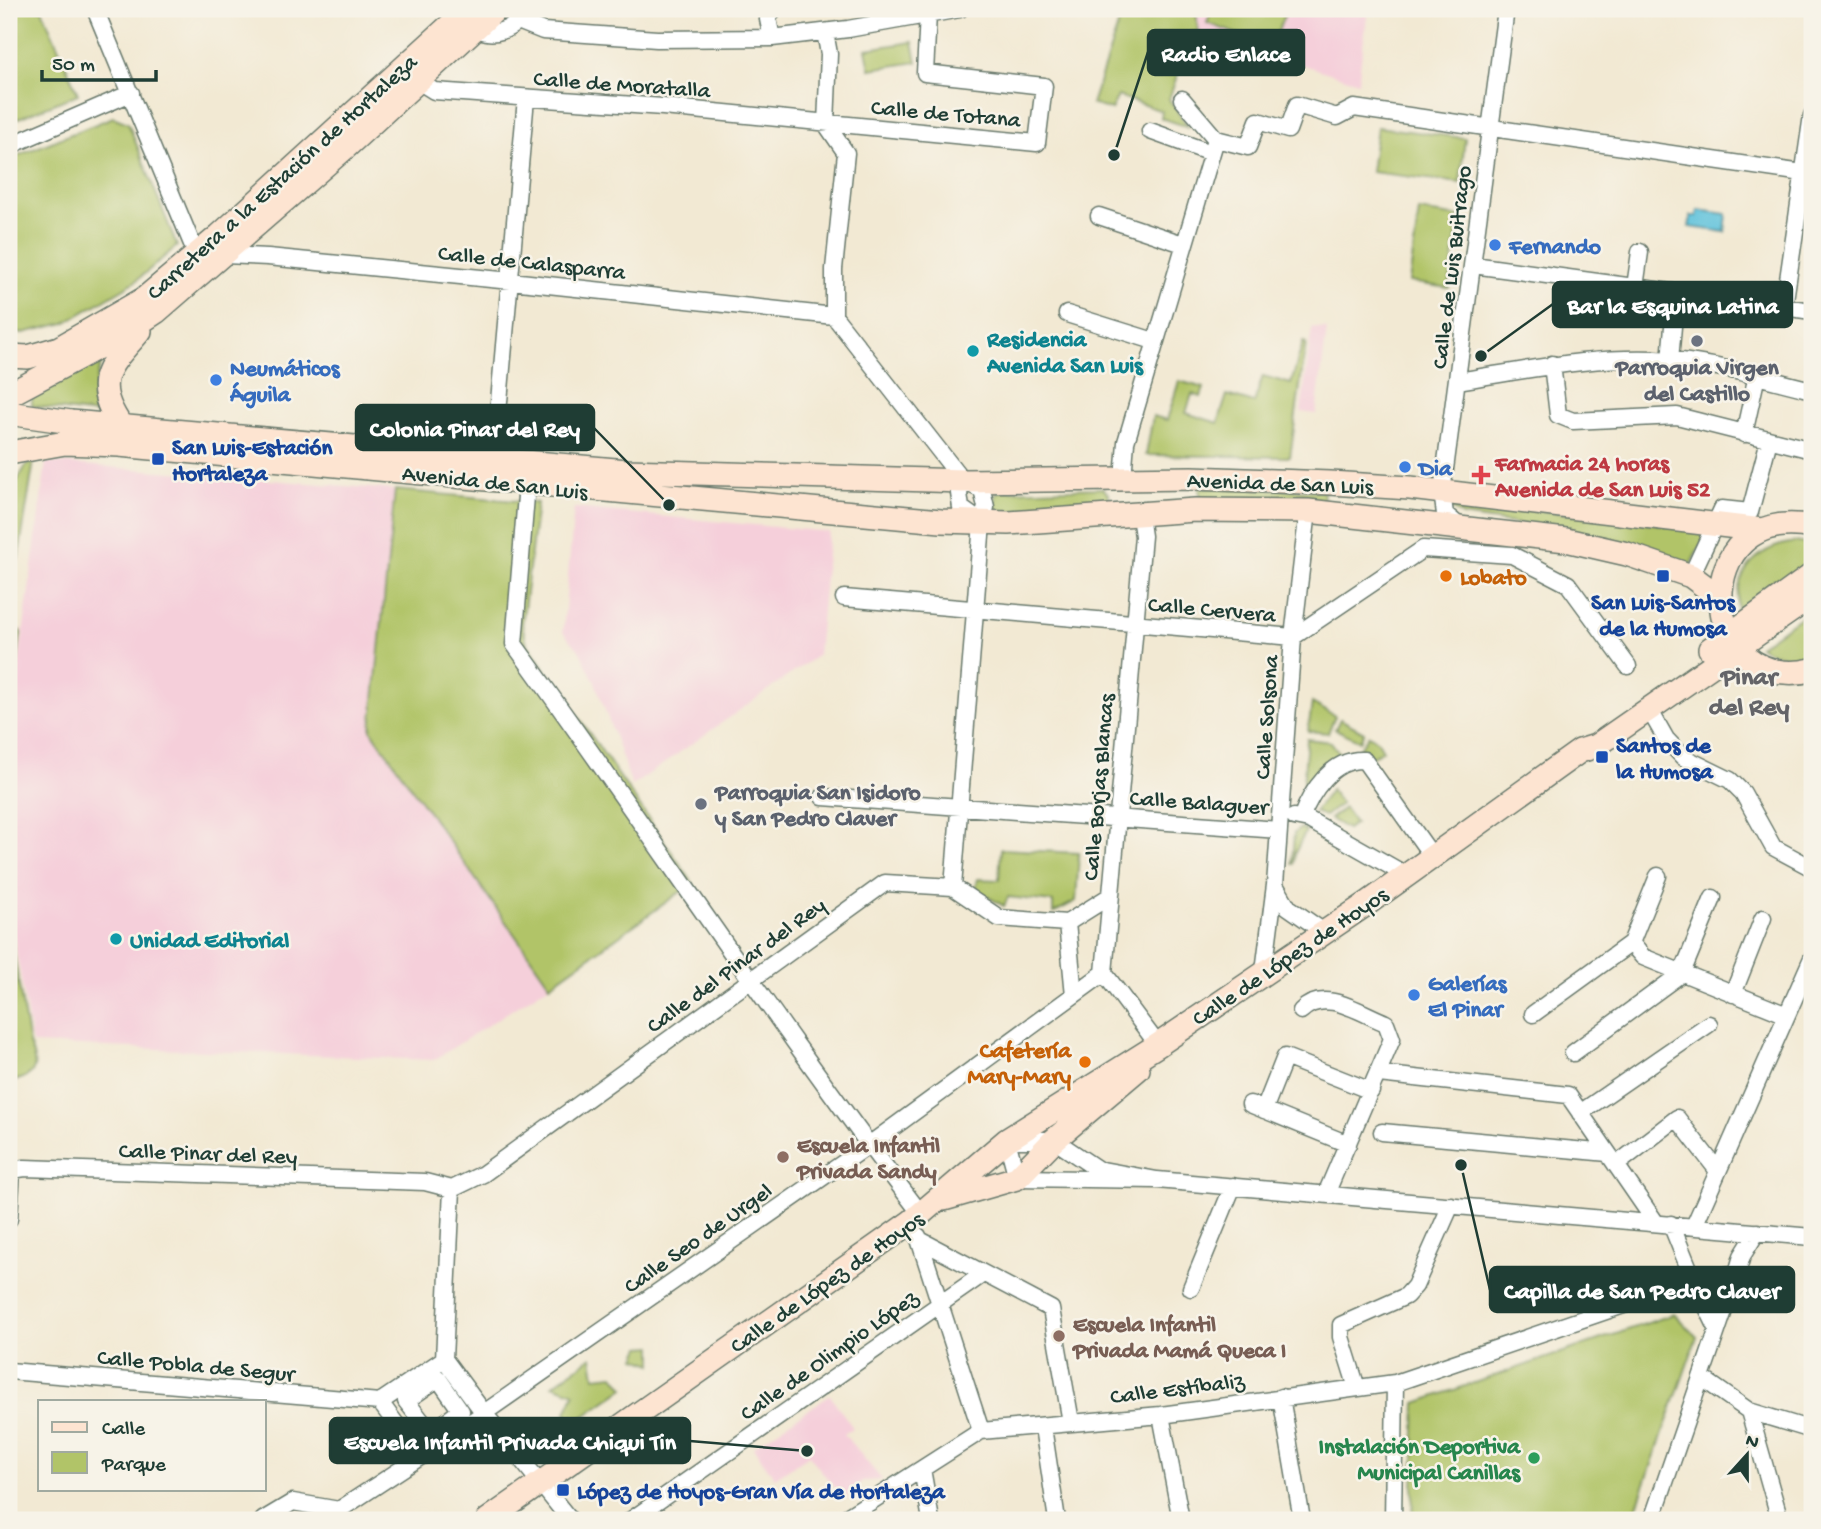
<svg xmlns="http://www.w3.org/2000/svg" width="1821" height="1529" font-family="'Gochi Hand',sans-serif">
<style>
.built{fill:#f5cfda}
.green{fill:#b1c468;stroke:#68804e;stroke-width:2}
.water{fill:#5ec2dc;stroke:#3e8088;stroke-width:2}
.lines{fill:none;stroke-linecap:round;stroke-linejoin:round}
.street-casing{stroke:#69796c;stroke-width:19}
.secondary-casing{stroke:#69796c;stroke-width:26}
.street{stroke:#fff;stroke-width:16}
.secondary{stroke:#fde4d1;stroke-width:23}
.shop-dot{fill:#3f7fe0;stroke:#f7f3e8;stroke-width:2.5}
.worship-dot{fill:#6b7280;stroke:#f7f3e8;stroke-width:2.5}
.culture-dot{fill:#0f9aa8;stroke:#f7f3e8;stroke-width:2.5}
.transit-dot{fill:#1a4fb4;stroke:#f7f3e8;stroke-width:2.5}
.health-dot{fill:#e0444e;stroke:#f7f3e8;stroke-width:2.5}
.food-dot{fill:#e8710a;stroke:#f7f3e8;stroke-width:2.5}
.education-dot{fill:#8d6e63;stroke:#f7f3e8;stroke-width:2.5}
.leisure-dot{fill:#2e9e5b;stroke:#f7f3e8;stroke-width:2.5}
.labels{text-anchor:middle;stroke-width:5;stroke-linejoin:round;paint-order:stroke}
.street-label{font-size:23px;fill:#1f3d34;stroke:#f7f3e8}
.shop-label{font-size:23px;font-weight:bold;fill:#366cbe;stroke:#f7f3e8;text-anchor:start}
.culture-label{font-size:23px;font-weight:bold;fill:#0d838f;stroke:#f7f3e8;text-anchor:start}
.worship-label{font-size:23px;font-weight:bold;fill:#5b616d;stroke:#f7f3e8}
.transit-label{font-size:23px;font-weight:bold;fill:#164399;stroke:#f7f3e8;text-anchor:start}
.health-label{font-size:23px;font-weight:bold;fill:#be3a42;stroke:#f7f3e8;text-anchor:start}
.food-label{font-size:23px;font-weight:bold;fill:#c56008;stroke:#f7f3e8;text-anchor:start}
.education-label{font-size:23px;font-weight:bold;fill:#785e54;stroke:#f7f3e8;text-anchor:start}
.leisure-label{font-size:23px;font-weight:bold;fill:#27864d;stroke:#f7f3e8;text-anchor:end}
.quarter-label{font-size:26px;font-weight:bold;fill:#646468;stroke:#f7f3e8}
.leader{fill:none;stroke:#1f3d34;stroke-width:2.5}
.callout-dot{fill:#1f3d34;stroke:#f7f3e8;stroke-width:2.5}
.callout{fill:#1f3d34;stroke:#1f3d34;stroke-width:2.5}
.callout-label{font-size:24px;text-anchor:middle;font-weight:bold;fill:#fff}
</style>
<rect width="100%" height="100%" fill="#f7f3e8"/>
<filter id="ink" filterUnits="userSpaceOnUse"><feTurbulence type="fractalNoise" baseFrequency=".0143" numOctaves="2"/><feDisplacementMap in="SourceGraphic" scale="14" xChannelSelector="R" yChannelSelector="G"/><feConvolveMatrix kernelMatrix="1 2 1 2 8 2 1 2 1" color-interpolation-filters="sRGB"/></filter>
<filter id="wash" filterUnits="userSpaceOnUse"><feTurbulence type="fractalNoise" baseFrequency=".00686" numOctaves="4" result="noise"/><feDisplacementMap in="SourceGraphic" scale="28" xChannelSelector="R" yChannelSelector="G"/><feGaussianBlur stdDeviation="1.57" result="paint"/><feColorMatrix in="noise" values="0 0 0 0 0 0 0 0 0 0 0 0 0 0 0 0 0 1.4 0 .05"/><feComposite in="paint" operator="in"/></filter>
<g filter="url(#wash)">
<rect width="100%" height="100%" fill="#f2e9d3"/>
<path class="built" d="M1196,9H1368L1358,82L1198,32Z
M1312,327L1327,329L1316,414L1301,412Z
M46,462L395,490L371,730L550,985L434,1060L32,1044L9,909V739Z
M574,508L829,532L818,655L632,786L595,682L579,650L563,632Z
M830,1395L853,1428L844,1434L882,1480L862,1481L844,1500L809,1455L775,1478L753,1447Z"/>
<path class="green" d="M9,9H42L78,94L9,122Z
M1116,9H1196L1198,32H1192L1169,99L1188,127L1161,118L1162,111L1118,96L1111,110L1092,104L1120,19Z
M1212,9H1273L1285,13L1272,47L1207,23Z
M913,42L917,62L870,69L866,49Z
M113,117L128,123L177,246L136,281L65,323L19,334L9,327V159Z
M1377,127L1465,138L1460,183L1371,172Z
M1419,211L1459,217L1449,288L1409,282Z
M1303,342L1306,343L1290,457L1146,455L1153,416L1167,420L1179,381L1204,388L1201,397L1192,394L1186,413L1218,423L1227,395L1254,403L1263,376L1291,384Z
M105,354C95,376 93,391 98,414L32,406V392Z
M34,461L19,554L17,561L9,564V495L26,466Z
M1199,487L1324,491L1323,503H1201Z
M1103,488L1109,495L1107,506L1004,513L995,507L996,493L1004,491Z
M395,490L537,503L522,625L527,643L693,883L550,985L371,730Z
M1454,501L1709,530L1690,565L1565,531L1463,516L1452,509Z
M1795,542L1812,545V566L1739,619C1731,576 1753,548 1795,542Z
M1812,609V657C1791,660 1777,657 1759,646Z
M9,630L21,631L9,723Z
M1312,703L1335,716L1328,733L1308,731Z
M1340,719L1364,732L1360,741L1335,729Z
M1369,735L1378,741L1383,750L1369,758L1359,749Z
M1307,739L1331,742L1340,754L1303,786Z
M1331,790L1341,804L1325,816L1314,812Z
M1344,808L1355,823L1347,829L1330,819Z
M1301,828L1306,831L1295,853L1294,864H1292L1294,833Z
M1001,849L1079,853L1076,901L1053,913V902L1008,897L1004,906L975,890L978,879L999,880Z
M9,927L29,1044C38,1065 38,1075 14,1081L9,1089Z
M1674,1314L1697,1337L1632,1520H1412L1416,1403Z
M653,1346V1364L636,1358L641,1347Z
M592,1357L595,1377L614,1375L624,1388L573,1424L566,1412L575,1393L553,1385Z"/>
<path class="water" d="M1698,210L1727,214L1725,232L1689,227L1691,216H1697Z"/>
</g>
<g filter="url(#ink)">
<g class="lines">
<g class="street-casing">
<path id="street" d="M95,9L197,256
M518,21L543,31L657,39L772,38L848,29L960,9
M471,25C490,40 516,31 524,9
M825,32L829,54L826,124L846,153L834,269V316L963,481
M772,38L768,19L773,9
M418,81L434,91L663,107L1037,143L1044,86L925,73L928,14
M1182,99L1216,139L1248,147L1258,121L1288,130L1297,105L1337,117L1354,108L1803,173
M1150,131L1211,153
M9,146L131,93
M1099,216L1183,244
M224,255L268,257L511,281L834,316
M1473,265L1812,311
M1635,287L1640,252
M1784,307L1812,115
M1067,314L1154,341
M1670,360L1676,293
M1552,364L1558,415L1573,421L1677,416L1812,450
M1458,381C1527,370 1600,354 1671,360C1718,364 1766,379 1812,390
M1744,434L1757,375
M494,458L526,98
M1123,478L1126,442L1216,139
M963,481L982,490L986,507L982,523L961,508L959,493Z
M526,496L514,644C651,833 779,1028 921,1214
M1140,516L1143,536L1104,973L1158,1045
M1458,525L1445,514L1442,492L1506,9
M1691,576L1722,509L1750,512L1769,440
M844,598L1293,637L1423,549L1512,555L1568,584L1628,666
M1649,709L1666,739L1683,757L1730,780L1743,793L1773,847L1812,868
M823,797L1279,830
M1294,817L1309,820L1406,875
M1301,818C1311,792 1332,758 1364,760L1432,856
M1658,876L1631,943L1643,957L1787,1015
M1275,885L1288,907L1324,932
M953,887L982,523
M1067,923L1074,995
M1067,923L1110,896
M1264,971L1275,885L1293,637L1308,511
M1733,994L1763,918
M1301,1011C1324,987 1360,1013 1386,1023L1392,1039L1326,1194
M1533,1014L1631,943
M1573,1053L1682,973L1713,898
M1379,1074L1568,1095L1656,1223
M1250,1104L1348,1144
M1264,1110L1285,1057L1371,1091
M1580,1113L1709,1024
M1382,1132L1608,1153
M1616,1165L1677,1118L1718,1171
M1157,1180L1097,1169L1054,1140H1007L1017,1178L1157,1180L1812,1237
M452,1189L483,1174L885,883L953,887L999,918L1067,923
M9,1219L12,1170L25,1168L425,1182L452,1189
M1671,1224L1694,1281L1737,1273L1742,1256L1757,1232
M1694,1226L1812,958
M918,1236L981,1431
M920,1240L1051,1309L1071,1422
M1191,1288L1233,1186
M444,1359L484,1413L420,1457L380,1402Z
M444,1359L452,1189
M9,1371L380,1402
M1702,1378L1749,1411L1812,1430
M431,1380L433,1382L406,1401L431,1433L456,1414L457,1416
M433,1382L438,1378L461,1411L456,1414
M1357,1388L1341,1337V1325L1406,1296L1415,1286L1451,1205
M1281,1397L1302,1520
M1749,1411L1780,1520
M1161,1415L1181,1520
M1043,1427L1057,1520
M922,1469L931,1520
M263,1520L293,1502L339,1510L420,1457
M570,1520L484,1413L869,1145L1104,973
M631,1520L983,1274
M842,1520L981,1431L1161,1415L1395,1383L1694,1281L1717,1328
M1393,1520L1395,1383
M1652,1520L1737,1273"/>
</g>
<g class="secondary-casing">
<path id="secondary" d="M9,356L28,357L59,348L144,299L219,236L468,9
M12,393L121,335L156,312L346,147L496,9
M15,414L71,422L627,471L963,481L1192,478L1330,483L1410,488L1762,530
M121,426C90,381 109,366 140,331
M9,453L65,443L119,445L941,521L1009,523L1195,510L1308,511L1566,540L1627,554L1691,576L1719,597
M1812,527C1687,502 1694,696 1812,670
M1710,649L1812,575
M944,1199L1017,1178L1054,1140L1138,1069
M488,1520L911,1222L1007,1140L1158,1045L1368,903L1580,751L1596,746L1812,596"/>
</g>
<use href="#street" class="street"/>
<use href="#secondary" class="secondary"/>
</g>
</g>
<g class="shop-dot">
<circle cx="1495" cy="245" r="7"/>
<circle cx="216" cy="380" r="7"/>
<circle cx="1405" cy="467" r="7"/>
<circle cx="1414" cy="995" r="7"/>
</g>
<g class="worship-dot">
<circle cx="1697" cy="341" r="7"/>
<circle cx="701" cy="804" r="7"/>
</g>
<g class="culture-dot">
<circle cx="973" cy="351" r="7"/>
<circle cx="116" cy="939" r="7"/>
</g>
<g class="transit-dot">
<rect x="151" y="452" width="14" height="14" rx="3.5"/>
<rect x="1656" y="569" width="14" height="14" rx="3.5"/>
<rect x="1595" y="750" width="14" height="14" rx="3.5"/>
<rect x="556" y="1483" width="14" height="14" rx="3.5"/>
</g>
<path class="health-dot" d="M1477.5 464.5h7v7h7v7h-7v7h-7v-7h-7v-7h7z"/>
<g class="food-dot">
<circle cx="1446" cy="576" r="7"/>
<circle cx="1085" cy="1062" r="7"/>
</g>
<g class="education-dot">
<circle cx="783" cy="1157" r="7"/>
<circle cx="1059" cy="1336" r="7"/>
</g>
<circle class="leisure-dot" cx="1534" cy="1458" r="7"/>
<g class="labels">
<g class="street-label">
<text transform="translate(622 83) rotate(4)" y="8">Calle de Moratalla</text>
<text transform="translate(946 112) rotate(5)" y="8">Calle de Totana</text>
<text transform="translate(281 176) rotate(-42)" y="8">Carretera a la Estación de Hortaleza</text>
<text transform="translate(532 261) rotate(6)" y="8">Calle de Calasparra</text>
<text transform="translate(1450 267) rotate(-83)" y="8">Calle de Luis Buitrago</text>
<text transform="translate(495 481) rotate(6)" y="8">Avenida de San Luis</text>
<text transform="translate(1280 482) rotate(2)" y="8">Avenida de San Luis</text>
<text transform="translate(1212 608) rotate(5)" y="8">Calle Cervera</text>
<text transform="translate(1265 717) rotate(-86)" y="8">Calle Solsona</text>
<text transform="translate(1097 787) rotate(-85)" y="8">Calle Borjas Blancas</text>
<text transform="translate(1199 801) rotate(4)" y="8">Calle Balaguer</text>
<text transform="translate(1289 955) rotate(-34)" y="8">Calle de López de Hoyos</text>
<text transform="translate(735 964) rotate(-36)" y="8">Calle del Pinar del Rey</text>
<text transform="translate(208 1152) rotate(2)" y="8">Calle Pinar del Rey</text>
<text transform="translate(697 1237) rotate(-35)" y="8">Calle Seo de Urgel</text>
<text transform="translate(826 1281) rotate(-35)" y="8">Calle de López de Hoyos</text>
<text transform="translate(828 1354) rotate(-35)" y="8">Calle de Olimpio López</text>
<text transform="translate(196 1364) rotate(5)" y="8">Calle Pobla de Segur</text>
<text transform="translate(1177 1387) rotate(-7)" y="8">Calle Estíbaliz</text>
</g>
<g class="shop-label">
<text x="1509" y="253">Fernando</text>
<text x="230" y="375">Neumáticos<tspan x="230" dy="26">Águila</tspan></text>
<text x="1419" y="475">Dia</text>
<text x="1428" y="990">Galerías<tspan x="1428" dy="26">El Pinar</tspan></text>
</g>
<g class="culture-label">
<text x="987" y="346">Residencia<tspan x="987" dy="26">Avenida San Luis</tspan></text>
<text x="130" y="947">Unidad Editorial</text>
</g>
<g class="worship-label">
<text x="1697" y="374">Parroquia Virgen<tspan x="1697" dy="26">del Castillo</tspan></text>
<text x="715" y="799" text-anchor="start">Parroquia San Isidoro<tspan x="715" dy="26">y San Pedro Claver</tspan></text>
</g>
<g class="transit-label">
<text x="172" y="454">San Luis-Estación<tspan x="172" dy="26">Hortaleza</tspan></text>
<text x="1663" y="609" text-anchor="middle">San Luis-Santos<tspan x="1663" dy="26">de la Humosa</tspan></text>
<text x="1616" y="752">Santos de<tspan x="1616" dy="26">la Humosa</tspan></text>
<text x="577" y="1498">López de Hoyos-Gran Vía de Hortaleza</text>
</g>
<g class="health-label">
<text x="1495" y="470">Farmacia 24 horas<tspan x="1495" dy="26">Avenida de San Luis 52</tspan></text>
</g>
<g class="food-label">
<text x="1460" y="584">Lobato</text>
<text x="1071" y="1057" text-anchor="end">Cafetería<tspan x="1071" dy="26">Mary-Mary</tspan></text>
</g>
<g class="education-label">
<text x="797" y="1152">Escuela Infantil<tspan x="797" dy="26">Privada Sandy</tspan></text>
<text x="1073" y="1331">Escuela Infantil<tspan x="1073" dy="26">Privada Mamá Queca I</tspan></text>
</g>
<g class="leisure-label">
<text x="1520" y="1453">Instalación Deportiva<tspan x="1520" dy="26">Municipal Canillas</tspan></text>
</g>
<g class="quarter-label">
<text x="1749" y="684">Pinar<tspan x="1749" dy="30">del Rey</tspan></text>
</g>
</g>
<path class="leader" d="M1114 155L1148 52M1481 356L1553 304M669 505L594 428M1461 1165L1490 1290M807 1451L690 1441"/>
<g class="callout-dot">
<circle cx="1114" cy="155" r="7"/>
<circle cx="1481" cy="356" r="7"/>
<circle cx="669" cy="505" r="7"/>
<circle cx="1461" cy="1165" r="7"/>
<circle cx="807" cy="1451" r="7"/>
</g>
<g class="callout">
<rect x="1148" y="30" width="156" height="45" rx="7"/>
<rect x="1553" y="282" width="239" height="45" rx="7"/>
<rect x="356" y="405" width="238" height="45" rx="7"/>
<rect x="1490" y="1267" width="304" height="45" rx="7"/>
<rect x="330" y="1418" width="360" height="45" rx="7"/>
</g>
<g class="callout-label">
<text x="1226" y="61">Radio Enlace</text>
<text x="1673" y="313">Bar la Esquina Latina</text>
<text x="475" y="436">Colonia Pinar del Rey</text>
<text x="1642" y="1298">Capilla de San Pedro Claver</text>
<text x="510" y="1449">Escuela Infantil Privada Chiqui Tin</text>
</g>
<rect width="1821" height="1529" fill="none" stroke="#f7f3e8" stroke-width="35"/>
<rect x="38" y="1400" width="228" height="91" fill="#f7f3e8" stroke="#a1aaa0" stroke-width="2"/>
<rect x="52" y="1422" width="35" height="10" fill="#fde4d1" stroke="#a1aaa0" stroke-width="2"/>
<text x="102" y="1434" font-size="21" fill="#1f3d34">Calle</text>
<rect x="52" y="1452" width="35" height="21" fill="#b1c468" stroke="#a1aaa0" stroke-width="2"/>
<text x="102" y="1470" font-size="21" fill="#1f3d34">Parque</text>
<g transform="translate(1747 1455) rotate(21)" stroke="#f7f3e8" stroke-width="5" paint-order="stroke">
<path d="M0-5L12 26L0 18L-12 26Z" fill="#1f3d34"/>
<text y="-10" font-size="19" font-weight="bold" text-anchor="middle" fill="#1f3d34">N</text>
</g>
<path d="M42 70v10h114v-10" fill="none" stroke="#1f3d34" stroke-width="3.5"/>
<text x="52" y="70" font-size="21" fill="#1f3d34" stroke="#f7f3e8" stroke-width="5" paint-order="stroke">50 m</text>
</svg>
